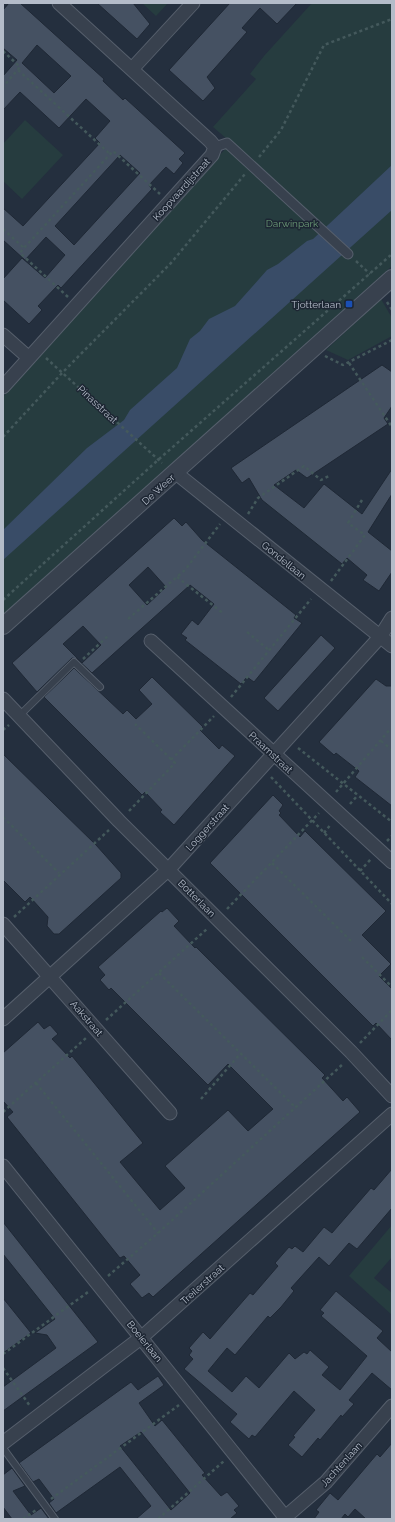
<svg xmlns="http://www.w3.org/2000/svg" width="395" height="1522" font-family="Raleway,sans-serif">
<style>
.green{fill:#263c3f}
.water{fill:#394c67}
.building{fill:#455162;stroke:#1f2835;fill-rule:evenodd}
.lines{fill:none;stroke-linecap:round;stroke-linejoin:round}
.service-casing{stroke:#565f6c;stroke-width:8}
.pedestrian-casing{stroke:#565f6c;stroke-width:11}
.minor-casing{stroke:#565f6c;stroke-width:15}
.tertiary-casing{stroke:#565f6c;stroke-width:18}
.path{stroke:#44595c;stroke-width:2.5;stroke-dasharray:3 3;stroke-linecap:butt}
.service{stroke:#38414e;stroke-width:6}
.pedestrian{stroke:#38414e;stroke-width:9}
.minor{stroke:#38414e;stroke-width:13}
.tertiary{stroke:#38414e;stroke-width:16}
.transit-dot{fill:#1a4fb4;stroke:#1d2633;stroke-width:1.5}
.labels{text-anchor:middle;stroke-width:3;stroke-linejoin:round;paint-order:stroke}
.street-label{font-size:10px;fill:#b4bcc9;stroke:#1d2633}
.park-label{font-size:10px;fill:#6b9a76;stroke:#1d2633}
.poi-label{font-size:10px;fill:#b4bcc9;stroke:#1d2633;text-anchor:end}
</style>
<rect width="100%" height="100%" fill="#242f3e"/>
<path class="green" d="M142,3H168L156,16Z
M312,3H392V266L3,620V397L227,147V139L213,127L256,79L250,74L264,56Z
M25,120L63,155L22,199L3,181V144Z
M381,299L392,318V336L348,360L326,350Z
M392,1225V1257L374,1278L392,1293V1315L349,1276Z"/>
<path class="water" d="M392,165V210L3,560V530L87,448L124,420L130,410L177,368L190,339L200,331L209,319L235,306L267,270L278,264L307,241L313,239Z"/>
<path class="building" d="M9,3H20L104,79L103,81L123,100L125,98L185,153L179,159L183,163L174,174L166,167L149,185L152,189L61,288L58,285L38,306L42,310L29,324L3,300V279L22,258L45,278L65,255L46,237L25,260L3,240V208L23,226L100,143L95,138L110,121L86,99L59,128L20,92L3,110V76L17,60L3,48V10ZM37,45L71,76L54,93L22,63ZM120,155L140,173L74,245L55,226Z
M97,3H133L150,24L137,39Z
M230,3H297L277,24L260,8L242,28L247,32L207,77L215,88L203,101L169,70Z
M382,365L392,372V406L384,418L388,424L307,478L296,470L274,485L304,508L324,484L362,514L392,469V494L368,532L392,551V572L379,591L363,580L367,575L347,558L342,564L262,500L249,478L242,483L231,468Z
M174,518L182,526L186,522L202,540L296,615L294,618L302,623L254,682L247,677L241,684L185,640L187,638L181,634L192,620L198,625L214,604L190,585L92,673L77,659L72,658L37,692L12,663ZM148,567L166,587L147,605L129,585ZM83,626L101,645L82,663L63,644Z
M321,635L335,648L278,711L264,698Z
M74,668L123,714L127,710L136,719L152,704L139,690L152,677L203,727L200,730L219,749L222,745L235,756L174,825L160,812L162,810L145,792L142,795L44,697Z
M376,679L386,686H392V806L355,777L359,771L336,753L334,755L319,742Z
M3,754L96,845L121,873V878L59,934H54L47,926L48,917L30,897L25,902L3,880Z
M273,795L283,805L279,811L281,813L279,815L300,837L305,831L386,911L362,935L391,964L379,976L392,989V1040L376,1023L373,1026L210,863Z
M167,908L179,921L174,926L195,948L196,947L325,1075L322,1078L343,1101L347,1097L360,1112L153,1297L149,1293L142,1298L130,1284L140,1275L124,1256L120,1258L7,1117L13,1112L3,1101V1053L38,1022L44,1029L50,1025L58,1034L52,1039L70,1058L72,1056L143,1143L120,1162L160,1210L185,1188L165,1166L228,1110L248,1131L273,1109L228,1064L208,1085L111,988L109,990L100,980L105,975L98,967L161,911L162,912Z
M392,1169V1208L357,1249L349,1243L329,1266L319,1257L291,1288L294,1291L281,1307L270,1318L268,1316L235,1355L227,1348L208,1371L232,1392L246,1376L259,1388L289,1353L295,1359L304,1352L307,1354L310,1350L329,1367L322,1375L340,1390L367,1356L321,1316L324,1313L320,1310L336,1291L383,1331L377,1338L392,1352V1390L372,1373L349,1400L354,1404L342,1417L341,1415L320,1440L318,1438L302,1457L288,1445L295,1437L293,1436L315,1410L294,1391L255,1437L252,1435L249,1439L230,1422L237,1414L184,1369L193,1359L189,1355L192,1351L189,1348L203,1332L210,1339L250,1293L253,1295L278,1266L275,1263L289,1247L292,1249L295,1246L303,1252L324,1227L332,1233L371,1188L374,1190Z
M3,1222L98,1342L3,1411V1387L56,1348L47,1335L35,1333L55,1319L3,1254Z
M3,1298L31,1333L3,1353Z
M158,1376L164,1385L139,1403L155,1426L162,1420L205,1473L202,1475L221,1496L227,1492L239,1506L234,1510L237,1513L230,1519H136L151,1506L120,1467L56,1513L49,1503L54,1499L39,1479L33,1482L19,1463L131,1382L138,1390ZM141,1432L190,1493L171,1510L120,1446Z
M392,1443V1519H366L355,1509L348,1517L345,1514L341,1519H314L319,1512L316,1510L330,1493L338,1500L377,1454L380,1457Z
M12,1468L25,1486L13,1491L31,1515L41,1508L49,1519H12L3,1507V1475Z"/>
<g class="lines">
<g class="service-casing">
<path id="service" d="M20,715L74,662L100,687
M3,1448L55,1519"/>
</g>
<g class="pedestrian-casing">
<path id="pedestrian" d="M215,147L227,143L348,254"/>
</g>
<g class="minor-casing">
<path id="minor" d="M132,69L193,3
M3,335L29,358
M3,387L212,155L215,147L210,141L59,3
M176,473L392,646
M151,641L392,862
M3,699L119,821L351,1052L392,1096
M3,924L170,1113
M3,1019L169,869L380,637L392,618
M3,1166L285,1517
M3,1443L142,1337L392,1114
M283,1519L326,1482L392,1406"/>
</g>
<g class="tertiary-casing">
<path id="tertiary" d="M3,626L392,278"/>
</g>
<path class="path" d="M3,51L20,67L3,87
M18,70L110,154
M259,157L281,130L324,45L392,19
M3,229L24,248
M356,261L370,274
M68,297L20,253L24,248L113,151L160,194
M387,302L392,310
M325,356L343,365L392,340
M46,358L162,463
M349,363L392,427
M3,437L63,372L171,263L245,174
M248,514L258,498L304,466L321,480L329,476
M177,577L224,614
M331,581L365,535L348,523L362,500
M3,600L158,460L392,254
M128,619L185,570L220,524
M247,632L270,651
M83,659L108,636
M231,697L311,599
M3,730L9,725
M381,741L392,750
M298,748L392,822
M171,760L214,716
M271,777L392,904
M336,792L392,727
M350,804L358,795
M129,811L175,763L135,724
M3,817L59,873
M324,833L331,824
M387,841L392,836
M272,863L351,941
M360,871L371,859
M227,909L319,813
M14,917L109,830
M362,957L392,987
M159,973L296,1108
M106,1020L208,928
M360,1043L392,1010
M36,1083L158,1233
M201,1099L240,1054
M3,1112L86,1038
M108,1276L158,1233L343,1064
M3,1354L88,1292
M3,1368L30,1406
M51,1499L179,1405
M23,1519L36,1510
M158,1519L224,1461"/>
<use href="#service" class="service"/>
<use href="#pedestrian" class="pedestrian"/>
<use href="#minor" class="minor"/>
<use href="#tertiary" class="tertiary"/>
</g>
<rect class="transit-dot" x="345" y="300" width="8" height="8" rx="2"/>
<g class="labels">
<g class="street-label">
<text transform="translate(181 189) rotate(-48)" y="4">Koopvaardijstraat</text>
<text transform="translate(98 404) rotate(43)" y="4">Pinasstraat</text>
<text transform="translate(158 489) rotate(-42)" y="4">De Weer</text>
<text transform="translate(284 560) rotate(39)" y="4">Gondellaan</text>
<text transform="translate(271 752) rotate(43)" y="4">Praamstraat</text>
<text transform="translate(207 827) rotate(-48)" y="4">Loggerstraat</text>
<text transform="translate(197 898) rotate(45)" y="4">Botterlaan</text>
<text transform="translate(87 1018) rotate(49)" y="4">Aakstraat</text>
<text transform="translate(202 1284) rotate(-42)" y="4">Treilerstraat</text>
<text transform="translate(145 1341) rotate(51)" y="4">Boeierlaan</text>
<text transform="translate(341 1464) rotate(-48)" y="4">Jachtenlaan</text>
</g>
<g class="park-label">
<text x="292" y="227">Darwinpark</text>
</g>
<g class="poi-label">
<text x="341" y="308">Tjotterlaan</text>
</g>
</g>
<rect width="395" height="1522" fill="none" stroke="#b4bcc9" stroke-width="8"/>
</svg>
